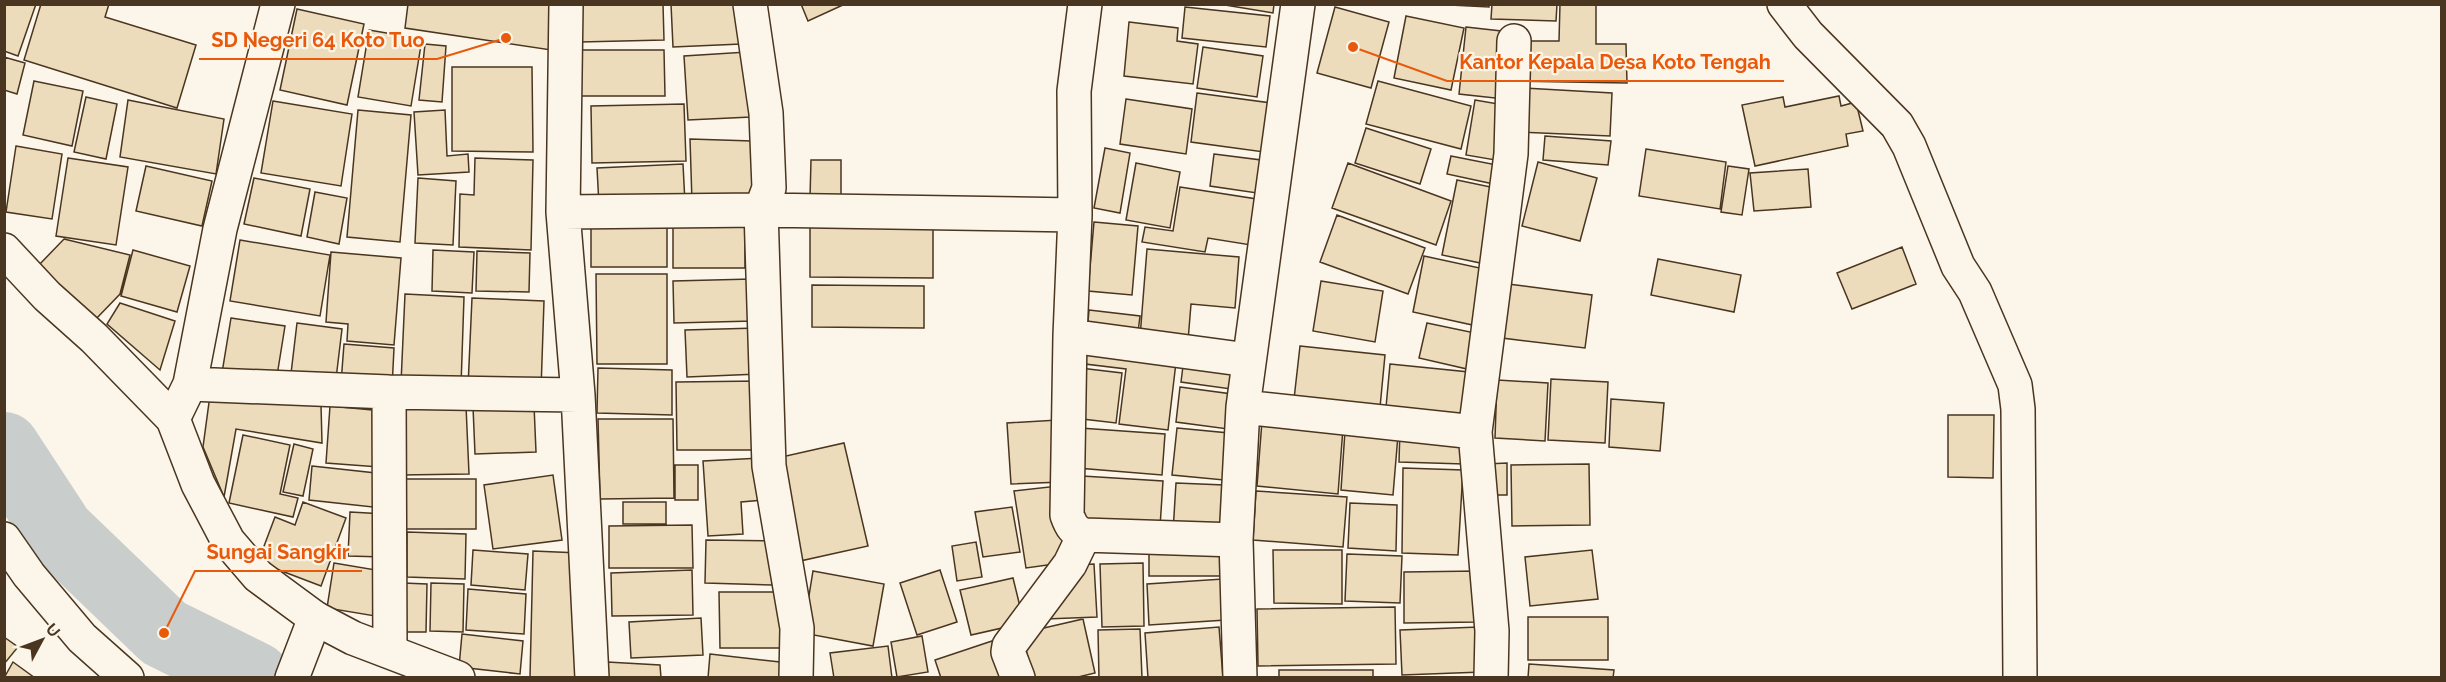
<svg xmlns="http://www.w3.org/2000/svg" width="2446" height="682" font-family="Raleway,sans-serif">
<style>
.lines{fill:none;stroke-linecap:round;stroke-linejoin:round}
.river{stroke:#c9cecd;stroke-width:72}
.building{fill:#ecdcbc;stroke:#4a3520;stroke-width:1.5}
.minor-casing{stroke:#4a3520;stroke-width:36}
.tertiary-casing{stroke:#4a3520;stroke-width:36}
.minor{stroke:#fbf6e9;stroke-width:33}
.tertiary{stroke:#fbf6e9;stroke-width:33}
.leader{fill:none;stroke:#e8590c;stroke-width:2}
.callout-dot{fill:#e8590c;stroke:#fbf6e9;stroke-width:2}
.callout-label{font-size:20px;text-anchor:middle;font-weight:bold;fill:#e8590c;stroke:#fbf6e9;stroke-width:4.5;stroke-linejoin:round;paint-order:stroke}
</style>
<rect width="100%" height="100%" fill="#fbf6e9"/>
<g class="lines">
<path class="river" d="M4,448L59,532L164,633L255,678"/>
</g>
<path class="building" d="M4,4H36L18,56L4,51Z
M41,4H109L105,17L196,45L177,108L24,60Z
M408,4H557L551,50L405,28Z
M579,4H663L664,40L580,42Z
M671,4H737L741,44L673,47Z
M801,4H845L808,21Z
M1219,4H1274L1273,13Z
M1430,4H1489V7Z
M1492,4H1557L1556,21L1491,19Z
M1560,4H1596V44H1626L1627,83L1517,81L1518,41H1559Z
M1185,7L1270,16L1266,47L1182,38Z
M1335,7L1389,22L1371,88L1317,73Z
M297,9L364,24L347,105L280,90Z
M1406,16L1464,28L1451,90L1394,78Z
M1129,22L1178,28L1177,41L1198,44L1193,84L1124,76Z
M1466,27L1510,32L1504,99L1459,94Z
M369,30L422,39L411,106L358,97Z
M425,44L446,46L442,102L419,100Z
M1203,47L1263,56L1257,97L1197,88Z
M581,50H664L665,96H581Z
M747,52L751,117L688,120L684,56Z
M4,57L25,63L17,94L4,90Z
M452,67H532L533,152L452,151Z
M34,81L83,91L72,146L23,135Z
M1378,81L1471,106L1461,149L1366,124Z
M1523,88L1612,93L1610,136L1521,132Z
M1197,93L1271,103L1264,152L1191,142Z
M1839,96L1841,106L1856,102L1863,131L1846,134L1848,146L1755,166L1742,105L1783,97L1785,107Z
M86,97L117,104L106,159L74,152Z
M1126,99L1192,109L1186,154L1120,144Z
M128,100L224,119L216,174L120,157Z
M1475,100L1510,106L1501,161L1466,155Z
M273,101L352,114L341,186L261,173Z
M684,104L686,161L592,163L591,106Z
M358,110L411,115L400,242L347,237Z
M445,110L447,156L468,154L469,172L418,175L414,112Z
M1366,128L1431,149L1420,184L1355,163Z
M1545,136L1611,141L1608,165L1543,160Z
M690,139L752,141L755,201L692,202Z
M16,146L62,154L52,219L6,212Z
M1105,148L1130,153L1120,213L1094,208Z
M1646,149L1726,162L1720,209L1639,196Z
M1214,154L1261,160L1257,193L1210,186Z
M1451,156L1507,167L1503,186L1447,174Z
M68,158L128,167L116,245L56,236Z
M475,158L533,160L531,250L459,247L460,194L474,195Z
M811,160H841V198H810Z
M1538,162L1597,178L1580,241L1522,226Z
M1136,163L1180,172L1170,228L1126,220Z
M1348,163L1451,201L1436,245L1332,208Z
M683,164L685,203L599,205L597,168Z
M146,166L212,181L202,226L136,211Z
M1728,166L1749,169L1742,215L1721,212Z
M1808,169L1811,207L1754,211L1750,173Z
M254,178L310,189L301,236L244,224Z
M418,178L456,181L453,245L415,243Z
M1457,180L1505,190L1490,265L1442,255Z
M1180,187L1263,200L1257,246L1208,238L1205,252L1142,242L1145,227L1173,231Z
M315,192L347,198L339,244L307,237Z
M1337,215L1425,248L1408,294L1320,262Z
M745,222V268H673V223Z
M1094,222L1138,226L1132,295L1088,291Z
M667,224V267H591V225Z
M810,224L933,225V278L810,277Z
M64,239L130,255L120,294L94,321L38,266Z
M240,240L330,255L320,316L230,301Z
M1902,247L1916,284L1852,309L1837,273Z
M1147,249L1239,257L1235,308L1191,304L1188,341L1140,337Z
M133,250L190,266L177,312L121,296Z
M433,250L474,252L472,293L432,291Z
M477,251L530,253L529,292L476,291Z
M331,252L401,258L394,345L347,341L348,324L326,322Z
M1424,256L1489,270L1477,326L1413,312Z
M1658,259L1741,275L1734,312L1651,295Z
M596,274H667V364H597Z
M752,279L753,321L674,323L673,281Z
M1321,281L1383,291L1375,342L1313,331Z
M1508,284L1592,295L1585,348L1502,338Z
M812,285L924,286V328L812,327Z
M405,294L464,297L461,386L401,383Z
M472,298L544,301L541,390L468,387Z
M120,303L175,321L160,370L107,324Z
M1089,310L1140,316L1137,340L1087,334Z
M231,318L285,326L276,382L222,373Z
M297,323L342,329L335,387L290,382Z
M1427,323L1475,333L1467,369L1419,358Z
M757,328L759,374L687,377L685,330Z
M1080,341L1177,354L1168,430L1119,424L1126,369L1077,363Z
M344,344L394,348L392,388L341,383Z
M1300,346L1385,355L1379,418L1293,408Z
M1184,358L1234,366L1231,389L1181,382Z
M1390,364L1469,372L1464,426L1385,418Z
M598,368L672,370V415L597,413Z
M1080,368L1122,373L1116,423L1074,418Z
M1551,379L1608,382L1605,443L1548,440Z
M1497,380L1548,383L1545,441L1495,438Z
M759,381L760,450H677L676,382Z
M1180,387L1232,394L1228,429L1176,422Z
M210,395L321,405L322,443L236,429L224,497L203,447Z
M1611,399L1664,403L1660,451L1609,447Z
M534,405L536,452L475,454L473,407Z
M330,406L383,411L379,467L326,463Z
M466,406L469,474L401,475L399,408Z
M1948,415H1994L1993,478L1948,477Z
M598,419H673L674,498L600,499Z
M1058,420L1062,482L1011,484L1007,423Z
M1262,421L1343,428L1338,494L1257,486Z
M1080,428L1165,434L1162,475L1077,468Z
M1177,428L1229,433L1224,480L1172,475Z
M1400,429L1465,433L1464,464L1399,462Z
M1345,431L1398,435L1393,495L1341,490Z
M243,435L290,445L280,494L298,498L293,517L229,503Z
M844,443L868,546L800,561L777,458Z
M294,444L313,449L303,496L283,492Z
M761,458L764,500L741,502L743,534L708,536L703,461Z
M1507,463V495H1486V464Z
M1589,464L1590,525L1512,526L1511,465Z
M675,465H698V500H675Z
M312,466L385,474L382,508L309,500Z
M1403,468L1463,470L1458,555L1402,553Z
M553,475L562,540L493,549L484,485Z
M1082,476L1163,481L1160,527L1079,521Z
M405,479H476V529H405Z
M1176,483L1224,485L1221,535L1173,532Z
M1058,486L1069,562L1026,568L1014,491Z
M1256,491L1347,497L1343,547L1253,540Z
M303,502L346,518L321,586L258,562L275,517L295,525Z
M623,502H666V524H623Z
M1350,503L1397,505L1396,551L1348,548Z
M1012,507L1020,552L983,557L975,512Z
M350,512L385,514L384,557L348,556Z
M692,525L693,568H609V526Z
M407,532L466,534L465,579L407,577Z
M706,540L773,541L772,585L705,583Z
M976,542L982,577L957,581L952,546Z
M1149,545H1225V576H1149Z
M473,550L528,554L525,590L471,585Z
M1273,550H1342V604L1274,603Z
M1592,550L1598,599L1530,606L1525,557Z
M533,551L580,553L582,678H530Z
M1347,554L1402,556L1400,603L1345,601Z
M334,563L382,571L375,616L327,608Z
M1143,563L1144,626L1102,627L1100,564Z
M1094,564L1097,617L1046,619L1073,565Z
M692,570L693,615L612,616L611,573Z
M940,570L957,622L917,635L900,583Z
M813,571L884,584L873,646L803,633Z
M1478,571V622L1404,623V572Z
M1013,578L1024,623L971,635L960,590Z
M1223,579L1226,620L1149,625L1147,584Z
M403,583L427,584L426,632H403Z
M431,583L464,584L463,632L430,631Z
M468,589L526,594L524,634L466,630Z
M719,592H785V648H720Z
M1395,607L1396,664L1258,666L1257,609Z
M1528,617H1608V660H1528Z
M701,618L703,655L631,658L629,622Z
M1083,619L1095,673L1074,678H1033L1022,633Z
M1219,627L1223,678H1148L1145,633Z
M1479,627L1482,672L1402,675L1400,630Z
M1140,629L1142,678H1099L1098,630Z
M462,634L523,641L520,674L459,667Z
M922,636L928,672L897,677L891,642Z
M4,637L18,647L4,664Z
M995,640L1008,678H941L935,660Z
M888,646L892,678H834L830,653Z
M710,654L789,663L788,678H708Z
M13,662L35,678H4Z
M607,662L660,665L661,678H607Z
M1529,664L1614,670L1613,678H1528Z
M1279,670H1373V678H1279Z"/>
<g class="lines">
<g class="minor-casing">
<path id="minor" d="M750,4L766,113L769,188L761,210L769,466L797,628L796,678
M1085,4L1074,91L1075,215L1070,336L1067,515C1071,526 1074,531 1084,535L1236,540
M1784,4L1808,35L1897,125L1909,146L1958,266L1975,292L2015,385L2018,409L2020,678
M566,5L563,212L578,395L592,678
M563,212L761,210L1075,215
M1070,336L1248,360
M190,384L389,392L578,395
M389,392L390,651
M1243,407L1475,432
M173,419L190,384L220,229L278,4
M4,539L29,575L82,638L127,678
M292,678L315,618
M1018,678L1008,652L1009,646L1070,564L1084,535
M1240,678L1236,540L1243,407L1298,4
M1491,678L1492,631L1475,432L1511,154L1514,41"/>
</g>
<g class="tertiary-casing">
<path id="tertiary" d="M4,250L47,296L94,338L173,419L198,484L228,541L258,576L315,618L353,638L458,678"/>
</g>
<use href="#minor" class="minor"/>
<use href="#tertiary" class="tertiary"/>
</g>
<path class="leader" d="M506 38L437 59H199M1353 47L1447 81H1784M164 633L195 571H362"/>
<g class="callout-dot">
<circle cx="506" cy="38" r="6"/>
<circle cx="1353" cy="47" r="6"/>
<circle cx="164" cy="633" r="6"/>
</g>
<g class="callout-label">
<text x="318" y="47">SD Negeri 64 Koto Tuo</text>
<text x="1615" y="69">Kantor Kepala Desa Koto Tengah</text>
<text x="278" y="559">Sungai Sangkir</text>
</g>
<rect width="2446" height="682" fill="none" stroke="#4a3520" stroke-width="12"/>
<g transform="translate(42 640) rotate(49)" stroke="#fbf6e9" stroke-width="4.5" paint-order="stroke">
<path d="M0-4.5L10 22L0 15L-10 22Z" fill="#4a3520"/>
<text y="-9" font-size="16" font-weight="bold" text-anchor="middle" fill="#4a3520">U</text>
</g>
</svg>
